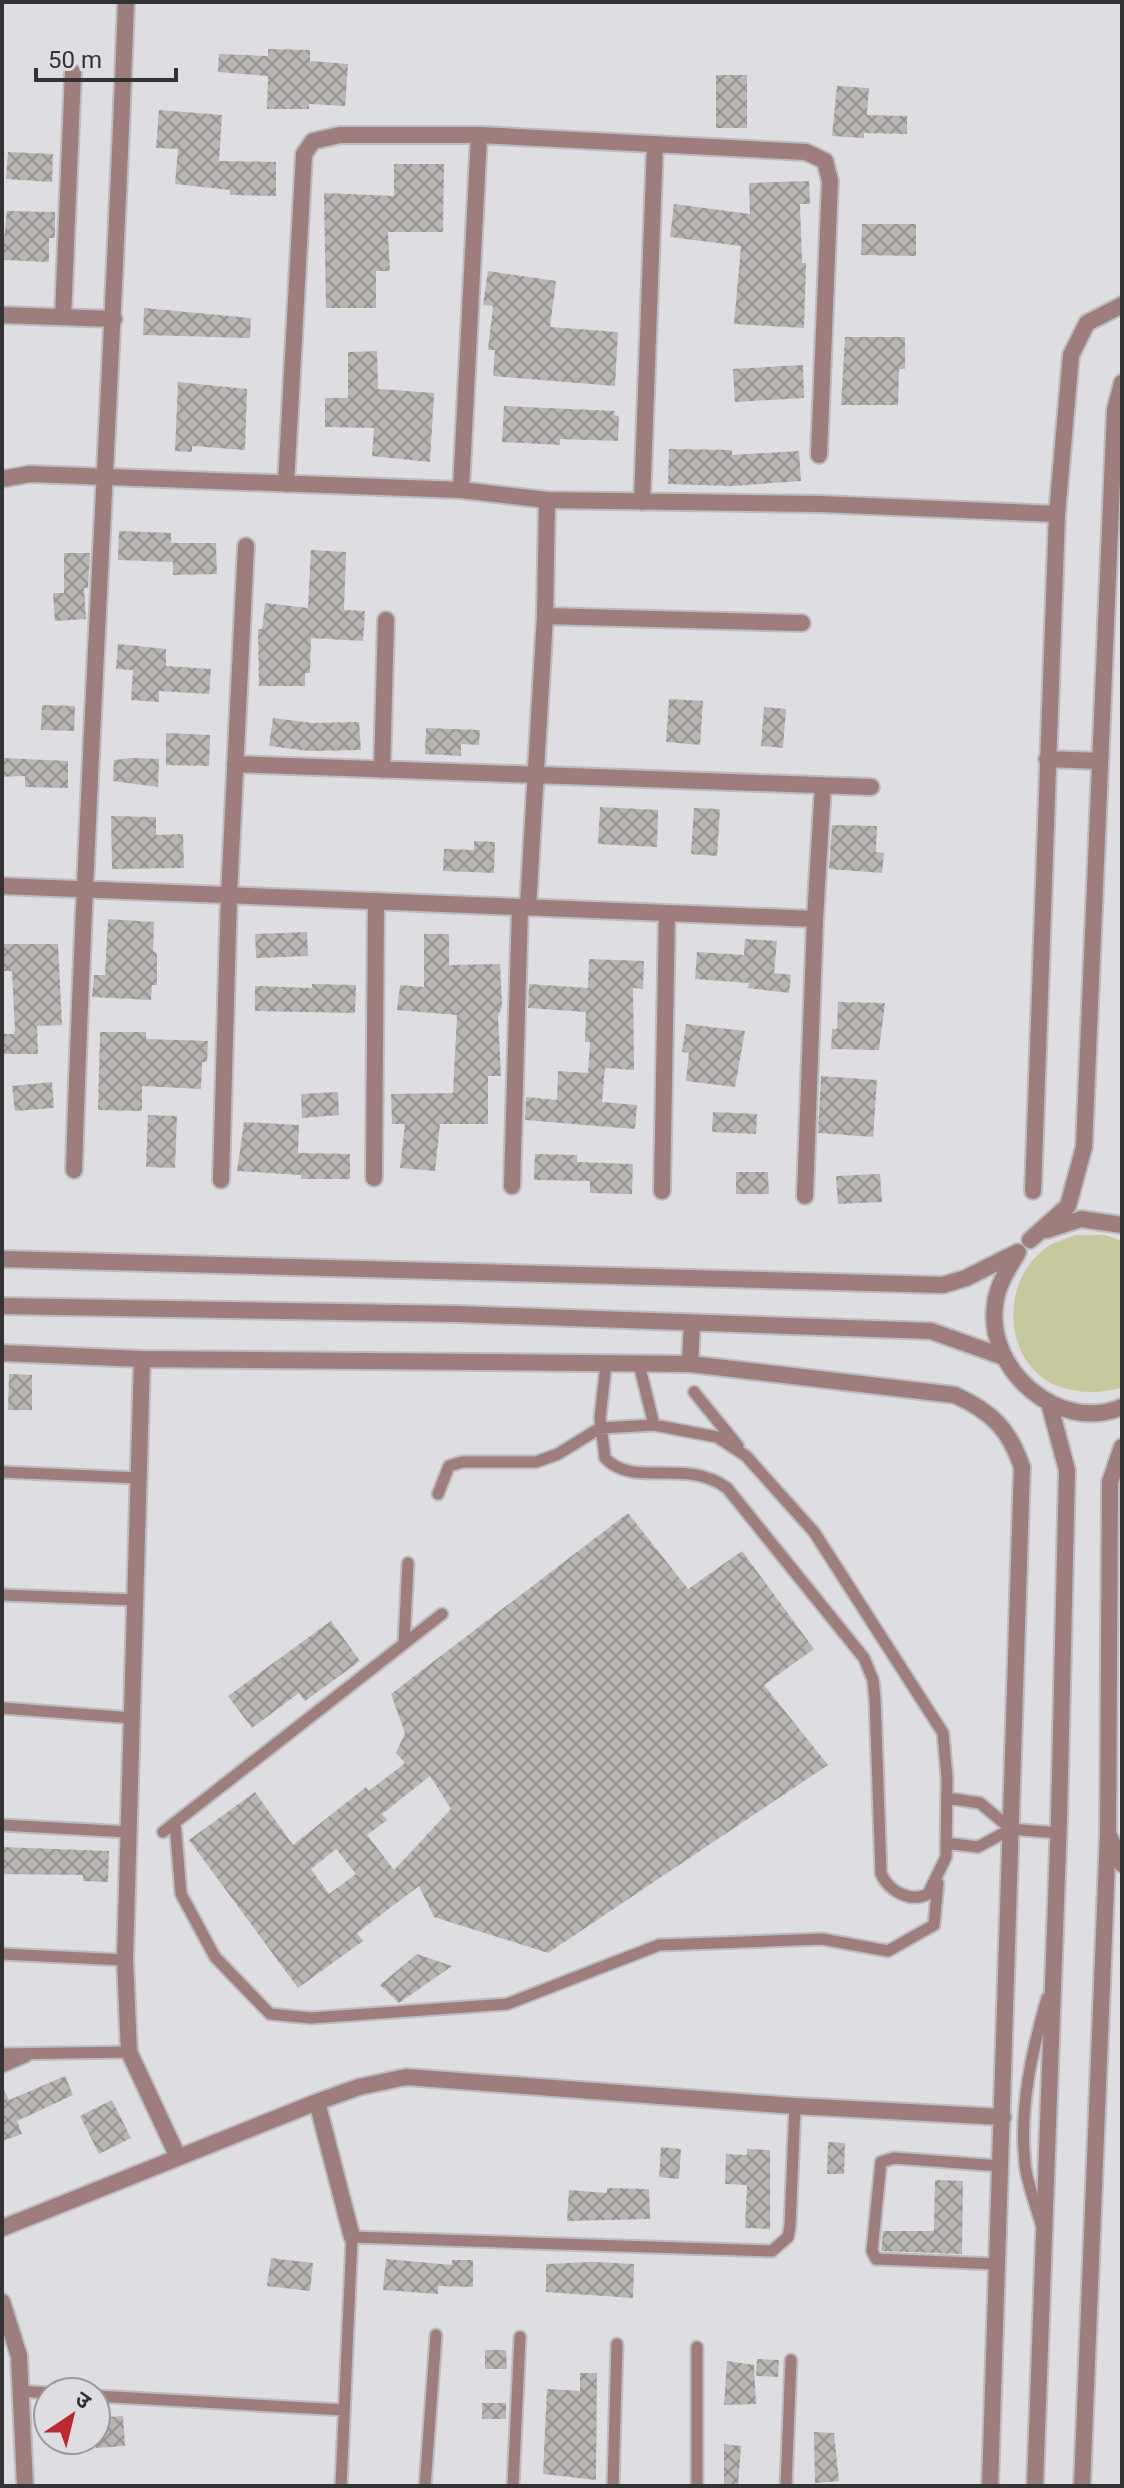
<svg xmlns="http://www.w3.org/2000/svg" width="1124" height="2488" font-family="Roboto,'Noto Sans Devanagari',sans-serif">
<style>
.green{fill:#c5c99d}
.building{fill:url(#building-cross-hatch);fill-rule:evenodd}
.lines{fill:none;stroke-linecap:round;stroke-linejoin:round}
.service-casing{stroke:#bcbcbf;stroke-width:15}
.minor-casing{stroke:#bcbcbf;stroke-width:20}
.tertiary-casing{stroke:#bcbcbf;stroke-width:20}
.service{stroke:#9e7e7d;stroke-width:11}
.minor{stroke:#9e7e7d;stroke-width:16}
.tertiary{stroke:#9e7e7d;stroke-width:16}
</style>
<defs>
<pattern id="building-cross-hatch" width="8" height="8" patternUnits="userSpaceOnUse" patternTransform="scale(2)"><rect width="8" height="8" fill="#b8b4b2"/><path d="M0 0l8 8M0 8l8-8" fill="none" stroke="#969392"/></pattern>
</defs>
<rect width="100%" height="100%" fill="#dedee2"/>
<path class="green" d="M1075,1235H1105L1122,1241V1388C1103,1392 1087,1394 1067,1389C1003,1373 996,1283 1047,1247C1055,1242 1066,1239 1075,1235Z"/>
<path class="building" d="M268,49L310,50V61L348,64L345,106L309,104V109H267L268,76L218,72L219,54L268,56Z
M716,75H747V128H716Z
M837,86L869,88L867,115L907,116V134L864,133V138L832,136Z
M159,110L222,115L219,161L276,162V196L230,195V190L175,184L178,149L156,148Z
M8,152L53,154L52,182L6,179Z
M394,164H444L443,232H388L390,271H376V308H326L324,193L394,196Z
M809,181L810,204H800L802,263H806L804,328L734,324L741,246L670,237L674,204L750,214L749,183Z
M7,211L55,212V238H49V262L2,260Z
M862,224H916V256L861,255Z
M488,271L556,281L550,327L618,332L615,386L493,376L495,350H488L493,306L483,305Z
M144,308L251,318L250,338L143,335Z
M845,337H905V369H899L898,405H841Z
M377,351L378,389L434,393L430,462L372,456L374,428L325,427V398H348V352Z
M803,365L804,398L735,402L733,369Z
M178,382L247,389L245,450L192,446V452L175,451Z
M504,406L615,411L614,415L619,416L618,441L560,439V445L502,442Z
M669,449L732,450V455L799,451L801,481L732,486L668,484Z
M119,531L171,533V543H216L217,574L173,575V562L118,560Z
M311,550L346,552L344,610L365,611L363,641L311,638L310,673H305V686H259L258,629H262L265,603L308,608Z
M64,553H90L88,588H84L86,619L55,621L53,593H64Z
M118,644L166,649V666L211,669L209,694L159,691V702L131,700L133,670L116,669Z
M669,699L703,701L700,745L666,742Z
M42,705L75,706L74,731L41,730Z
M764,707L786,709L783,748L761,746Z
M273,718L312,723L359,722L361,750L310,751L269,746Z
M426,728L480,730L479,745L461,744V756L425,754Z
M166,733L210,735L209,766L166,765Z
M2,758L68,761V788L25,787V776L2,777Z
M132,758L159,759L158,787L113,781L114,760Z
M600,807L658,810L657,847L598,844Z
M694,808L720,809L717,856L691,854Z
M111,816L156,817V835L183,834L184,868L112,869Z
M832,825L877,826L876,852L884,853L882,873L829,869Z
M474,841L495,842L494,873L443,871L444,849L474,850Z
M108,919L154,922L153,951L157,953V985H152L151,1000L92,997L94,975H105Z
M307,932L308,956L256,958L255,934Z
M424,934H449V965L500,964L502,1006L498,1016L501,1076H488V1124H440L435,1171L400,1168L405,1124H392L391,1094L453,1093L457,1015L397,1010L400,985L424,987Z
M745,939L777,941L774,973L791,975L789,993L748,988L749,983L695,979L697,952L744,955Z
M2,944H58L62,1025L37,1026L38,1054H2V1034H14L15,1030L12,971H2Z
M589,959L644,961L643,989L633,988L634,1070L605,1068L602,1102L637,1105L635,1129L525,1120L526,1097L557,1100L558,1071L588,1073L590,1042H585L586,1012L528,1008L529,984L588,988Z
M312,984L356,985L355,1013L255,1011V986L312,988Z
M838,1002L885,1003L879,1050L831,1049L832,1029H837Z
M686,1024L745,1031L735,1087L686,1081L689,1053L682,1052Z
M100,1032H146V1039L208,1041L207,1062H202L201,1089L142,1086V1111L98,1110Z
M821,1076L877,1080L873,1137L818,1133Z
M52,1082L54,1108L15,1111L12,1086Z
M338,1092L339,1115L302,1118L301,1094Z
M713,1112L757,1114L756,1134L712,1132Z
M148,1115L177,1116L175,1168L146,1167Z
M244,1122L299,1125L298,1153L350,1154V1179H301V1175L237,1171Z
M535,1154L577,1155V1162L633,1164L632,1194L590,1193V1181L534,1180Z
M736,1172H768L769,1194H736Z
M880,1174L882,1202L838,1204L836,1176Z
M9,1374L32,1375V1410H8Z
M628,1513L688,1589L742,1551L814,1649L764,1685L828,1765L548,1953L434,1917L419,1886L357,1933L363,1941L298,1988L189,1840L255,1792L293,1845L366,1787L369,1791L405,1763L396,1753L405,1733L391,1694ZM430,1776L451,1809L394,1870L367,1835L387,1820L382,1814ZM336,1849L356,1874L329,1894L311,1869Z
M331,1621L360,1661L305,1701L299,1693L252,1728L228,1696Z
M2,1847L109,1851L108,1882L83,1881V1875L2,1874Z
M417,1954L452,1966L399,2003L380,1985Z
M65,2076L73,2095L17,2121L22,2134L2,2141V2086L9,2100Z
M112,2100L131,2138L99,2154L80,2116Z
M828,2142L845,2143L844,2174H827Z
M661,2147L681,2149L679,2179L659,2177Z
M747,2149L770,2150V2229L745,2228L747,2185L725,2184L726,2154L747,2155Z
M935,2180L963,2181L962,2254L881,2251L883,2231H934Z
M607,2188L649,2189L650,2219L567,2221L569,2190L607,2193Z
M271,2258L313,2263L310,2291L267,2286Z
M386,2259L452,2265V2260H473V2287L438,2286V2294L383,2290Z
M593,2262L634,2264L633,2298L546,2292V2264Z
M485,2350H506L507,2369H485Z
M757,2359L779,2360L778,2377L756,2376Z
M727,2361L754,2365L756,2404L724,2405Z
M580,2373H597L596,2480L543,2474L547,2389L580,2391Z
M482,2403H506V2419H482Z
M123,2416L125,2446L96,2448V2418Z
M814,2432L834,2433L839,2481L815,2483Z
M724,2444L741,2446L738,2486H724Z"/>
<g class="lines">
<g class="service-casing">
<path id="service" d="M606,1364L600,1418L605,1458C634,1489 685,1457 727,1488L864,1658L873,1680L875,1699L881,1874C889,1891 910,1903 928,1894L946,1857L947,1778L943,1733L814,1532L746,1456L717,1437L654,1425L639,1364
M694,1392L738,1446
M2,1472L139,1478
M438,1494L449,1466L462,1462H536L558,1454L600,1428L654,1425
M2,1595L135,1600
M404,1643L408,1563
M2,1708L132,1718
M947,1798L980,1803L1011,1829
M175,1823L181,1894L215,1957L270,2014L311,2018L507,2004L659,1945L822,1939L888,1951L934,1925L938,1883
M2,1825L129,1832
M163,1832L442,1614
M946,1843L978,1847L1011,1829L1059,1833
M2,1954L125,1960
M2,2054L129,2052
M2,2067L27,2056
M1041,2224C1036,2205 1027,2184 1025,2164C1019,2108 1032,2051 1047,1998
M997,2264L876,2259L872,2251L881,2162L894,2158L1001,2166
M697,2347V2486
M23,2391L48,2393
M96,2396L344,2410
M341,2486L352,2237L772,2251L788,2237L790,2226L795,2106
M425,2486L436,2335
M513,2486L520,2337
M613,2486L617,2344
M786,2486L791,2360"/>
</g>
<g class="minor-casing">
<path id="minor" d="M2,315L114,319
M63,317L73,73
M2,479L30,474L461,490L547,500L820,504L1057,514
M286,484L304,154L313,141L340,135H479L806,152L825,161L830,181L819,455
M461,490L479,135
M642,502L655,144
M545,616L802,623
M1047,759L1100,761
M235,764L871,787
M382,770L386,620
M2,886L815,919
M528,907L545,616L547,500
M74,1170C86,780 112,391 126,2
M374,1178L376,901
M221,1180L229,895L246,546
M512,1186L520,907
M662,1191L667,913
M1033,1191L1057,514L1071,355L1087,323L1122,305
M805,1196L815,919L823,785
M2,1353L142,1359L690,1364L955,1395C992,1412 1009,1429 1022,1467L990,2486
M142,1359L125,1960L129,2052L178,2157
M1108,1834L1122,1864
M317,2102L352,2237
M2,2228L317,2102L359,2087L406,2077L795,2106L1003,2117
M2,2302L19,2356L25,2486"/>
</g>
<g class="tertiary-casing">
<path id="tertiary" d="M1047,1230L1081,1219L1122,1225
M1030,1240L1068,1206L1084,1147L1115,410L1122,383
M1017,1254C1007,1270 997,1286 995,1305C986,1370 1059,1434 1122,1407
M2,1259L943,1285L966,1278L1018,1252
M2,1306L457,1314L931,1331L1004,1357
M690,1364L692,1323
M1035,2486L1059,1819L1067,1470L1049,1403
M1082,2486L1108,1834L1110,1482L1122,1447"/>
</g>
<use href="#service" class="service"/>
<use href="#minor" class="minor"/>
<use href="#tertiary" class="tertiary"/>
</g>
<rect width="1124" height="2488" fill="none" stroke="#333335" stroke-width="8"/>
<g transform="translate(72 2416) rotate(35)"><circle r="38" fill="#dedee2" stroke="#9a9a9d" stroke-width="2"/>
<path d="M0-6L14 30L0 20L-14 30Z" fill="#bb2a32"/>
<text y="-12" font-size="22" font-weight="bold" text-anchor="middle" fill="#333335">उ</text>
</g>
<path d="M36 68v12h140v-12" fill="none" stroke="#333335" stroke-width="4"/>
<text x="48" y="68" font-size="24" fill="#333335" stroke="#dedee2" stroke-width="6" paint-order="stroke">50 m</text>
</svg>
